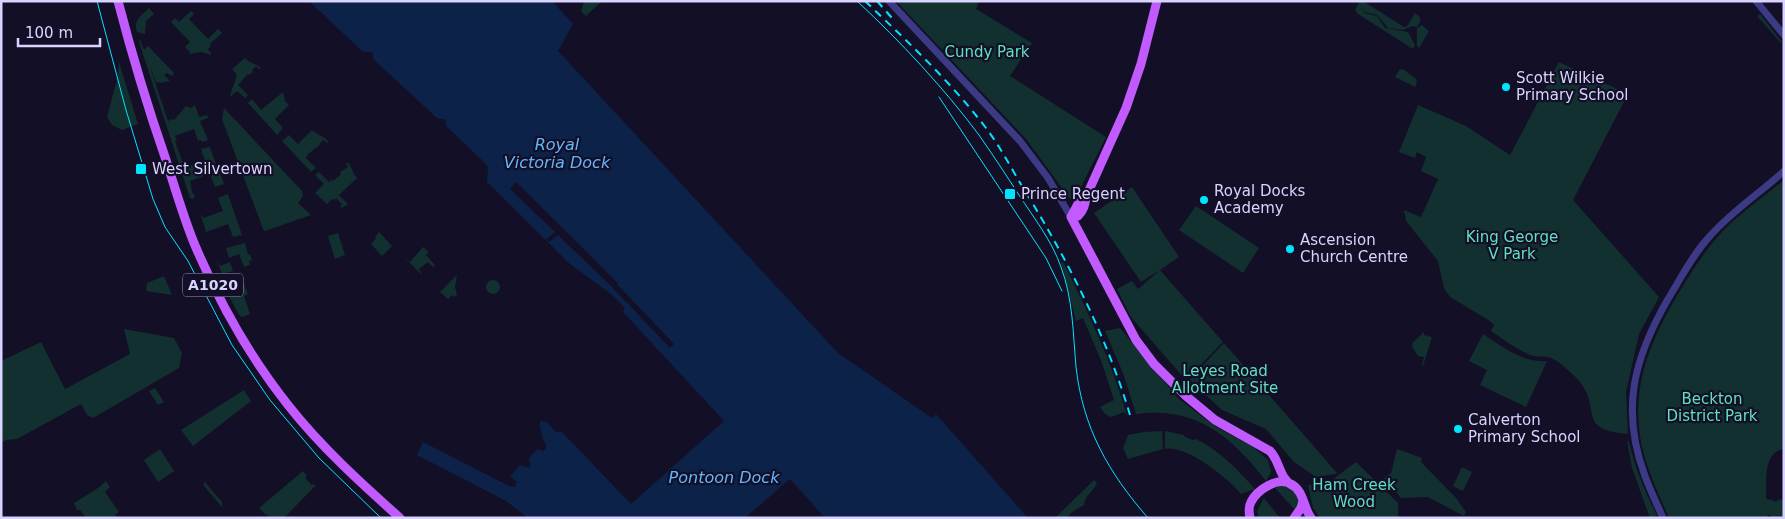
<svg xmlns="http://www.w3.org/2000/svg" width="1785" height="519" font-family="'DejaVu Sans',sans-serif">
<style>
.green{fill:#12302f}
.water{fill:#0c2248}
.pier{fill:#130f26}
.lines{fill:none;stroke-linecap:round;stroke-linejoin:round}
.tertiary{stroke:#3d3a85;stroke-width:7}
.primary{stroke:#c25bff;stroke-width:9}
.tram{stroke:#00e5ff;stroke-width:1}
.rail{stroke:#00e5ff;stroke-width:2;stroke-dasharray:8 6;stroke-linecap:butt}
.poi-dot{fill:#00e5ff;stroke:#130f26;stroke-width:2}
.labels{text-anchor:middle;stroke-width:4.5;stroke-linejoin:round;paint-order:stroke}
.shield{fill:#130f26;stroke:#9e99be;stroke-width:1}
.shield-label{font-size:14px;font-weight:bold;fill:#d9d4ff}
.park-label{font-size:15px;fill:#5fe0c0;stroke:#130f26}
.poi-label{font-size:15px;fill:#d9d4ff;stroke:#130f26;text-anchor:start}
.water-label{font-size:16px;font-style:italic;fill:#62b6ff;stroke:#130f26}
</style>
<rect width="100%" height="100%" fill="#130f26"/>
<path class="green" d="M584,1H602L586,16L581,11Z
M896,1H979L976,9L1032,43L1010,76L1106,137L1080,189L1073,199H1070L1026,139Z
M1360,1H1363L1404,27L1407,26L1415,13L1420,17V22L1417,27L1412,26L1403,30L1388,28L1377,15L1365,12L1361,8L1365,13L1377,16L1385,28L1408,32L1415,45L1413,49L1358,14L1355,10Z
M149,8L154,14L146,21L145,34L137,32C133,20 141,16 149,8Z
M191,11L194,14L189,19L208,39L218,29L222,33L210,44L211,46L208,49L211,53V55L202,52L189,54L190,52L185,47L190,42L171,22L175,18L179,22Z
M1760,14L1782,42L1781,43L1757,16Z
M1422,25L1429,31L1419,48L1417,46V28Z
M140,39L144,50L148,46L174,73L172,76L167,73L164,75L170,81L159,83V82H156L150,67L168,121L172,119L174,120L186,106L191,108L195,105L199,117L207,115L208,118L200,121L208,140L202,142L201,140L198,141L194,129L175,136L177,140L175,141L182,161H184L186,167L205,161L201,149L210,147L219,173H220L224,184L215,187L210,174L190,181L192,192L195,196L193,199L190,198L139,42Z
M245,58C250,64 256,63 261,68L259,69L256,66L252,70L253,72L249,75L248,74L238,85L248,95L245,98L237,91L231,96L230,95L237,75L232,69Z
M119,62L138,124L122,130L112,125L107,117L118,76Z
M1559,62L1628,94L1573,200L1659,297L1639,334L1626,392L1628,434C1575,429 1603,410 1579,381C1574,375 1560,362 1553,359C1547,355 1537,358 1530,355C1516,349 1504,340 1491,331L1494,325L1490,321L1450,297L1444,288L1438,261L1406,221L1404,210L1421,217L1438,179L1421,171L1426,157L1417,152L1415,158L1399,152L1418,105L1466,126L1510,155Z
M1403,69L1416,79L1417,83L1415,87L1395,77L1399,70Z
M283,92L285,101L289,105L275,119L283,128L277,135L248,103L252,99L261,110Z
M224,108L302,191L303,196L298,203L311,215L265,231L263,229L222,119Z
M312,130C317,135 324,136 329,142L328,143L323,140L319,144L320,145L308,154L306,158L316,168L311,172L282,141L289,135L298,144Z
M347,162C352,166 352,173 357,178L339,195L348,204L342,208L340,206L342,204L336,198L334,200L332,199L327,204L315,193L324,184L315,175L319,172L329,182L332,180L333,181L341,174L340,172L348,167L346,164Z
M1784,180V449C1762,453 1767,482 1766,499L1773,500L1774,502L1781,499L1784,502V518H1773L1768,514L1767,518H1669C1659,495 1648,472 1642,447C1629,387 1651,339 1681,289C1694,268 1706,249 1723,231C1741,212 1764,197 1784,180Z
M1132,187L1179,257L1160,270L1223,342L1188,378L1185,379L1130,316L1117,289L1132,281L1138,289L1160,270L1141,282L1094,213Z
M228,194L242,235L233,237L228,224L206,232L200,213L203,218L223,211L218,198Z
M1196,206L1259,248L1243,273L1179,230Z
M379,232L392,246L382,256L371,244L376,239L375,237Z
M338,233L345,255L335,259L328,236Z
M245,243L248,255L250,254L252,260L249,261L250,265L244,267L239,254L229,258L226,248Z
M423,247L429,252L426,255L435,265L433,267L428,262L419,269L423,276L403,256L410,262Z
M216,258L220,266L230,262L233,271L222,274Z
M1063,262C1088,312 1112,362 1127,416L1124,412L1111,417L1105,414L1100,407L1114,400L1102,363L1083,318L1076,321L1061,263Z
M457,275L455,287L457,295L454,297L452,295L448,299L440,292Z
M164,276L172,295L146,291L147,283Z
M242,279L248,294L244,296L250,314L242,317L239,315L225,289V285Z
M486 287a7 7 0 1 1 14 0a7 7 0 1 1-14 0Z
M1120,328L1179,399L1216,427L1252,446L1268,460L1271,472L1266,481C1231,436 1196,406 1136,414L1123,373L1105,331Z
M124,329L174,338L182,353L179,368L93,418L87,415L81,404L17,439L6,440L1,443V361L41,342L65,389L130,354Z
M1424,332V335L1432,337L1423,366L1422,365L1424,357L1418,356L1412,347L1413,342Z
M1483,334C1503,347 1523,363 1547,361L1526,407L1480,385L1487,370L1469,361Z
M1224,343L1337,473L1336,474L1316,477L1294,462L1266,429L1222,410L1189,380Z
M155,388L164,402L158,405L149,391Z
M244,390L251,401L193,446L181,430Z
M1162,431L1163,449L1128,459L1123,448L1128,435L1143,432Z
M1165,431L1184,435L1185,437L1193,440L1196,439C1220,451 1237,469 1255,489L1241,494C1229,479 1186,444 1165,449Z
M1627,441L1629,442C1635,468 1645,492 1657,515L1656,518H1650L1632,468Z
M160,449L174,471L158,482L144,460Z
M1397,449L1422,458L1421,462L1456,498L1466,512L1464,516L1428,497L1401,498L1384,478L1391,473Z
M1356,462L1398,503V518H1320L1313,508L1308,485L1328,483Z
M1462,467L1472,472L1463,491L1453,486Z
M303,471L307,476L305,478L312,485L314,484L317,487L315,486L284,518H269L267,514L266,515L259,508Z
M1094,480L1097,483C1093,493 1085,494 1084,505L1072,512L1067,518H1055Z
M106,481L110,487L105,492L119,512L115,515L117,518H86L80,510H77L74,503L98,488Z
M204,481L222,502V507L204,486Z
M1285,484L1300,496L1297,512L1275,488Z
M1264,498L1280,518H1259L1257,511Z"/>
<path class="water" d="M309,1H552L573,24L558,51L560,53L838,353L932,418L936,414L1028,518H825L790,479L745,518H528L506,501L417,455L423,442L509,486L515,487L517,482L510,477L520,465L529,468L531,464L528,459L538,449L543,451L546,449V444C543,441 539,425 540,421L547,422L556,432H562L631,504L724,421L623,312L625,308L611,294L570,264L487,182L488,166L446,126L445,119H438L373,59V54L371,52H363Z"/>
<path class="pier" d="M516,182L618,283L617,284L674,344L670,348L611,286L558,235L549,242L546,239L555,232L510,189Z"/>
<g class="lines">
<path class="tertiary" d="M889,1L1020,141L1048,178L1071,217
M1756,1L1784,35
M1663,518C1657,504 1650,490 1645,476C1620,409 1634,358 1668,299C1681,278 1693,254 1710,236C1732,211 1760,193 1784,171"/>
<path class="primary" d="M118,1C132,55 148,108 166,160C175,188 183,216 194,243C218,300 249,356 288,405C321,447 361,483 400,518
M1071,217L1136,340L1154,364L1186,396L1215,420L1270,451C1280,461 1279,478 1292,485
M1071,217L1078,216C1084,210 1085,204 1086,197L1126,108L1141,64L1157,1
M1071,217L1078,204L1086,197
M1250,518C1249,513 1248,507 1251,502C1257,490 1278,476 1291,484C1304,491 1303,507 1311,518
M1294,518L1301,508L1303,501"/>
<path class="tram" d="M97,1L126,110L153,199L165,227L188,261L232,345L270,400L319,458L381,518
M857,1C901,42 943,87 979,135C993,155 1006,175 1019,195C1034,218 1052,241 1061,267C1073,299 1073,333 1076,367C1083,428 1108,472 1148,518
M939,97L1046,258L1062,291"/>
<path class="rail" d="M865,1C908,42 950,81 986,128C999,145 1010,166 1022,186C1066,257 1106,334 1130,415
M877,1L892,18"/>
</g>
<g class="poi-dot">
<circle cx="1506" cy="87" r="5"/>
<rect x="135" y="163" width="12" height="12" rx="2.5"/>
<rect x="1004" y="188" width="12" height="12" rx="2.5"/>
<circle cx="1204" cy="200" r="5"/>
<circle cx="1290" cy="249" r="5"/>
<circle cx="1458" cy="429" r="5"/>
</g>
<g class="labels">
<rect class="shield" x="183" y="273.5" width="60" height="23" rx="4"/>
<g class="shield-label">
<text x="213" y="290">A1020</text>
</g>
<g class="park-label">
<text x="987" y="57">Cundy Park</text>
<text x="1512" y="242">King George<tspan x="1512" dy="17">V Park</tspan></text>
<text x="1225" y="376">Leyes Road<tspan x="1225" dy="17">Allotment Site</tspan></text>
<text x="1712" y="404">Beckton<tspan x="1712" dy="17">District Park</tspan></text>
<text x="1354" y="490">Ham Creek<tspan x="1354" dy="17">Wood</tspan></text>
</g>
<g class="poi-label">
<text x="1516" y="83">Scott Wilkie<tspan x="1516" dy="17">Primary School</tspan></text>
<text x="152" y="174">West Silvertown</text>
<text x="1214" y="196">Royal Docks<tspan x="1214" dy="17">Academy</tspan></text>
<text x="1021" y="199">Prince Regent</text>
<text x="1300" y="245">Ascension<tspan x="1300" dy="17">Church Centre</tspan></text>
<text x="1468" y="425">Calverton<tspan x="1468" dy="17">Primary School</tspan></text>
</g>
<g class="water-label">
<text x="557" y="150">Royal<tspan x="557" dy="18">Victoria Dock</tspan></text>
<text x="724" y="483">Pontoon Dock</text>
</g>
</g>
<rect width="1785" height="519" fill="none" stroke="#d9d4ff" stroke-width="5"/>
<path d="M18 38v8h82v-8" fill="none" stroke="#d9d4ff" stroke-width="2.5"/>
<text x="25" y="38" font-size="15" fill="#d9d4ff" stroke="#130f26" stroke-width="4" paint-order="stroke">100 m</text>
</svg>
